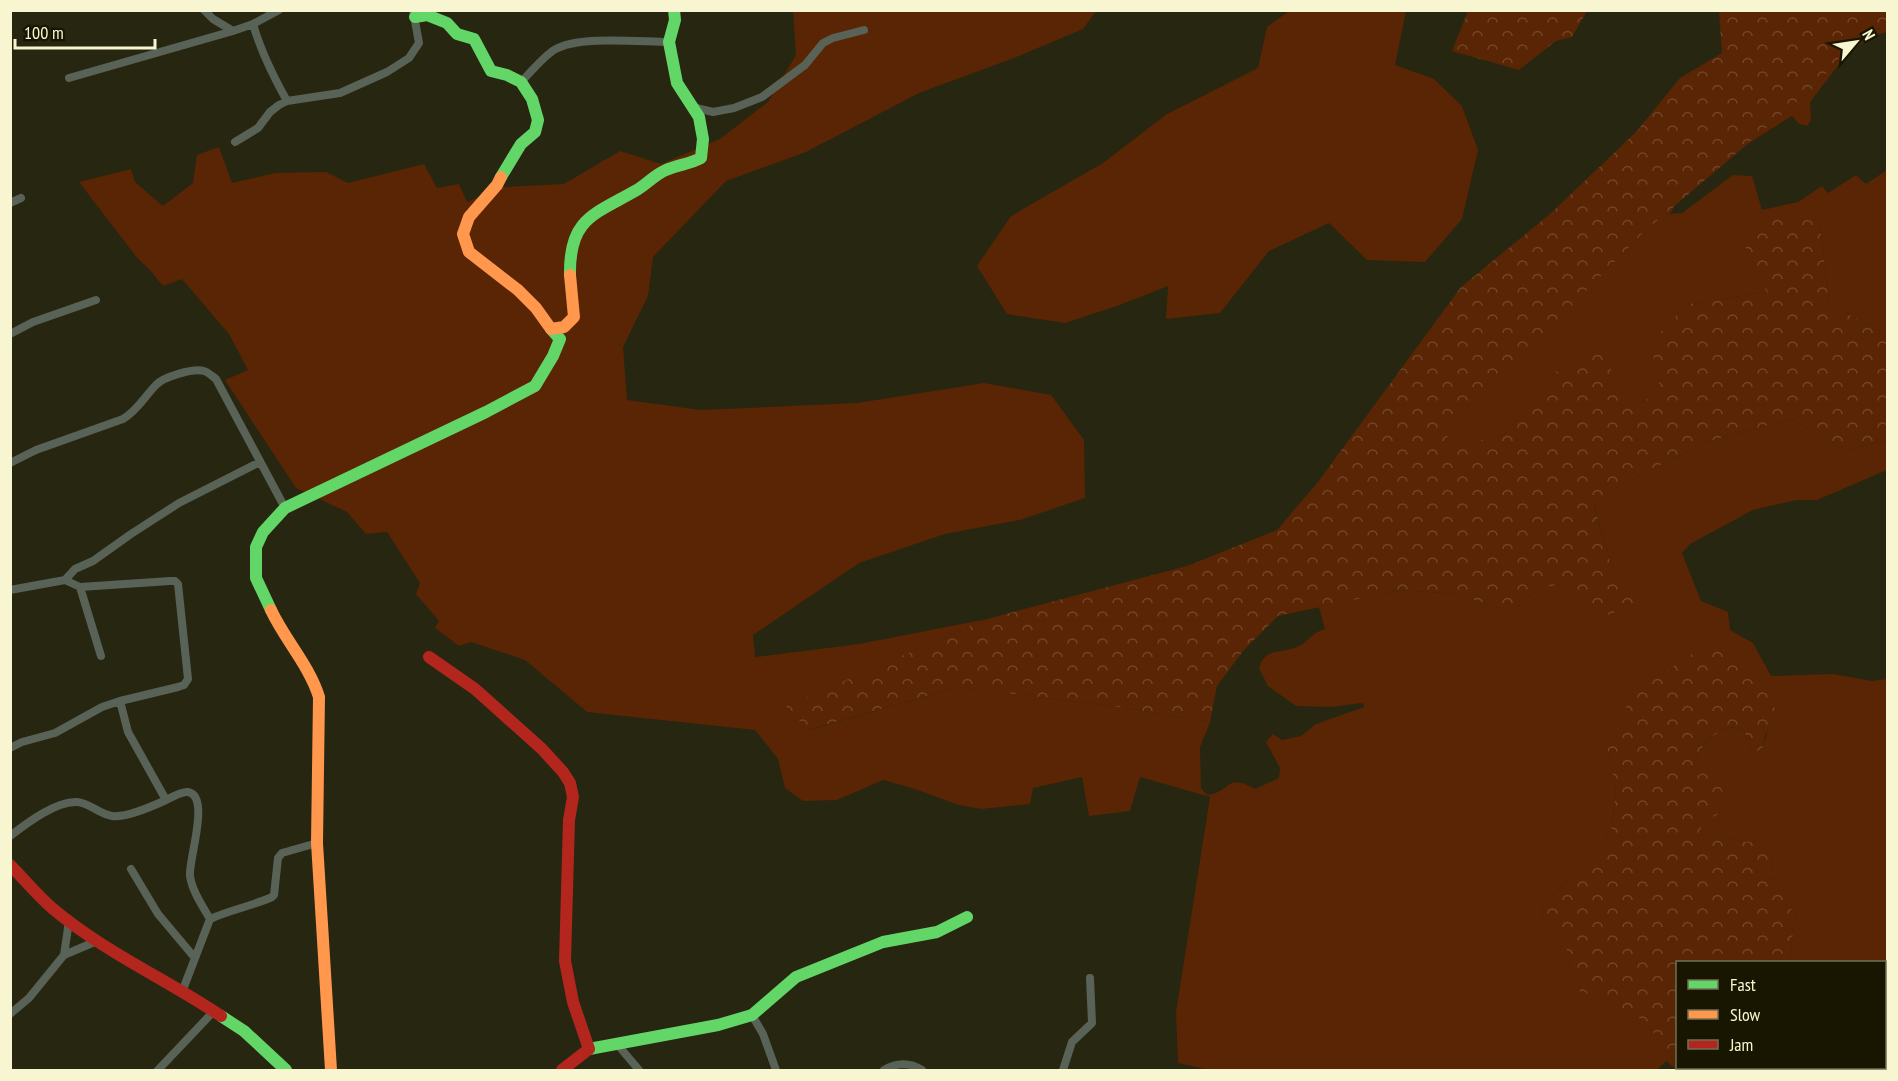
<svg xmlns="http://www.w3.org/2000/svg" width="1898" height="1081" font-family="'PT Sans Narrow',sans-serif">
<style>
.green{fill:#592504}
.forest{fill:url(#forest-crowns)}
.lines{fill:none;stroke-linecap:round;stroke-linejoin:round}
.street{stroke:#586257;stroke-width:8}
.fast{stroke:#63d668;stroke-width:12}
.slow{stroke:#ff974d;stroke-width:12}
.jam{stroke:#b3261e;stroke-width:12}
</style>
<defs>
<pattern id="forest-crowns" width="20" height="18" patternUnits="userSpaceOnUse" patternTransform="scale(1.5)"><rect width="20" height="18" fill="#592504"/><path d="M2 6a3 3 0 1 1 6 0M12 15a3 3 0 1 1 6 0" fill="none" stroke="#724528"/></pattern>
</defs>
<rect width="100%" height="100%" fill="#272610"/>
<path class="green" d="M793,11H1096L1083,29L1014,58L919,93L806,152L726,181L653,257L648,296L623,347L627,400L701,410L857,403L984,383L1051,395L1084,440L1085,498L1020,520L945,534L859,563L753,635L755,657L859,644L987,619L787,706L809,730L958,687L1119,707L1210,722L1200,747L1201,788L1207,795C1232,792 1225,772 1255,789L1279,778L1280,768L1266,742L1273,734L1282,740L1301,736L1316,724L1364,707V704L1361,703L1332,707L1296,706L1268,686L1259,668C1265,647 1281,654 1297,647C1308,642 1311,633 1325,629L1319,607L1400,590L1456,594L1511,612L1540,588L1569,583L1634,604L1610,561L1594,504L1609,491L1706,442L1791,419L1846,450L1887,440V470L1817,500H1797L1753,510L1690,544L1682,553L1701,601L1728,612L1730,630L1753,643L1771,676L1833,674L1872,681L1887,679V1070H1788V1068H1884V962H1789L1796,913L1785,904V888L1774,881L1770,854L1757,841L1742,842L1717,836L1705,841L1700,834L1701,823L1722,812L1692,779L1689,772L1707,739L1729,727L1743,729L1752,749L1763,747C1765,734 1772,727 1777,715L1607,745L1616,788L1612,827L1598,854L1542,904L1543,918L1567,940V959L1580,991L1608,999L1648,1023L1667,1053L1677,1063L1678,1068H1682L1686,1070H1677L1666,1061L1657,1070H1209L1178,1063L1176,1012L1210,797L1140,777L1130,811L1089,816L1082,777L1033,788L1030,804L981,809L959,805L912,788L883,780L837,800L803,801L785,788L778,759L755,730L587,712L525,660L471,642L459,646L435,628L439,621L416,594L420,583L387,532L366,534L347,512L296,488L225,380L248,370L229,334L182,279L163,286L150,270L138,259L79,182L131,169L135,182L163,206L193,183L197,155L219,147L232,183L275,173L326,172L348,183L424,164L437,188L459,184L467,202L503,187L564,184L620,151L661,164L720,139L768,102L796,55Z
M1289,11H1406L1395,65L1434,79L1462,106L1478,150L1462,219L1425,262L1367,260L1329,223L1269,251L1220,313L1166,319L1168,286L1117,306L1065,323L1007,314L977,266L1011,216L1103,163L1167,114L1258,68L1267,27Z
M1887,26V32L1872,36L1846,55L1810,102L1811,120L1807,126L1799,124L1792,116L1746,145L1817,85L1858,35Z
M1887,170V335L1829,304L1820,222L1767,292L1687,304L1661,391L1633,407L1600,352L1557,371L1504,435L1441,450L1454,422L1645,231L1676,204L1670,214L1682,213L1733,175L1752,176L1762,210L1798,202L1822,186L1828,193L1856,175L1866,184Z"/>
<path class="forest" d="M1468,11V10L1587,11L1572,37L1556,41L1519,70L1452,51Z
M1719,11H1887V26L1858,35L1817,85L1645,231L1530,348L1454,422L1442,449L1504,435L1557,371L1600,351L1633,407L1661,391L1650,343L1687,304L1767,292L1743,242L1780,216L1820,222L1829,304L1887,335V440L1846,450L1791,419L1706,442L1609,491L1594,505L1610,561L1635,604L1598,619L1569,583L1540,588L1511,612L1456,594L1400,590L1278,616L1243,651L1217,686L1210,722L1119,707L958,687L808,730L786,706L987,619L1187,566L1277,530L1318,482L1461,287L1550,214L1637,131L1680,78L1722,53Z
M1725,649L1768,690L1777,715L1771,729L1765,735L1763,747L1758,751L1752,749L1743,729L1729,727L1707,739L1689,772L1692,778L1709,770L1716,773L1725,799L1722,812L1702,823L1700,834L1705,840L1717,836L1742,842L1757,841L1770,844V854L1774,881L1790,891L1786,897L1785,904L1796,913L1789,962H1678L1677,1063L1667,1053L1647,1023L1608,999L1580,992L1567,959V940L1543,918L1542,904L1598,854L1612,827L1616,788L1607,746L1632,695L1693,653Z
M1682,1068H1788V1070H1686Z"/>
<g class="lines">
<path class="street" d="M204,10L213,19L233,31L253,24C261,52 273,76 287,101
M253,24L279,10
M69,78L233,31
M521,82C530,73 543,57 554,50C578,35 640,42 669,42
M692,107L713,112L734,108L762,97L805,65L823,43L833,38L864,30
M235,142L258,128L270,112L279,105L287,101L340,93L387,72L409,58L419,43L413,10
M10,203L21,198
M10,334L33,322L96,300
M10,463L36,450L123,419C137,411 145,396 156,385C163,377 193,368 204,371C208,372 212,376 216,379L285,508
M65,580L80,587L170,581H175L178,584L188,679L184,685L178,687L120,701
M80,587L101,656
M10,590L65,580L75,569L93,561L131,534L179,503L260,462
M10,748L22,742L55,733L102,707L120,701L128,732L166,800C172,797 182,791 188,792C211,796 188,861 190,876C192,891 203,907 210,919
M10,836C27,823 56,801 77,802C90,803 99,814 112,816C126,818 153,806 166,800
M131,869L158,914L195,958
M64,955L97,941
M182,992L210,919C230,910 252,906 272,897L274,895L278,858L282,853L317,843
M10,1014L29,998L64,955L69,921
M752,1015L763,1034L776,1070
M617,1044L639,1070
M158,1070L214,1011
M884,1070C896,1063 909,1062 922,1070
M1063,1070L1072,1042L1092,1023L1090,978"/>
<path class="fast" d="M415,17L427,15L447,23L457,34L474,39L491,71L507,75L521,82L532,99L538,120L535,132L521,144L501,177
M570,275C569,219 593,215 635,191C646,185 654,175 666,170C677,165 690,164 701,158L703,139L699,117L677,83L669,42L675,20L674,10
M271,610L256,578V547L263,532L285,508L486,412L535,386L553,356L560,339L551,329
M221,1016L244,1031L286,1070
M589,1049L718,1025L752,1015L796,977L883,942L937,932L967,917"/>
<path class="slow" d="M501,177L497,185L469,217L463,234L469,252L518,290L536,308L551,329L564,327L574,317L570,275
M271,610C285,640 309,665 319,697L317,843L331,1070"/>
<path class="jam" d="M429,657L475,689L542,749L563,772L570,783L573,797L569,820L565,961L573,1002L589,1049L562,1070
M10,865C24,879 37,895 52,908C104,952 166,979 221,1016"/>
</g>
<rect width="1898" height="1081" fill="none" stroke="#f8f6d1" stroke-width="24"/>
<rect x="1676" y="961" width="210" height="108" fill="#181600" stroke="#727054" stroke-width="1.5"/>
<rect x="1688" y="980" width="30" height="9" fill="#63d668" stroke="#727054" stroke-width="1.5"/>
<text x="1730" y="991" font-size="18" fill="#f8f6d1">Fast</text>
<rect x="1688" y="1010" width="30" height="9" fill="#ff974d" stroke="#727054" stroke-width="1.5"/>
<text x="1730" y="1021" font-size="18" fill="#f8f6d1">Slow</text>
<rect x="1688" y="1040" width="30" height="9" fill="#b3261e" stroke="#727054" stroke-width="1.5"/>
<text x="1730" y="1051" font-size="18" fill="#f8f6d1">Jam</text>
<g transform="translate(1856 42) rotate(61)" stroke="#181600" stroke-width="4.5" paint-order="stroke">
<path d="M0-4.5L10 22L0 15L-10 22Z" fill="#f8f6d1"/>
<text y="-9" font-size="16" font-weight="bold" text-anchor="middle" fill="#f8f6d1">N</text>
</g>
<path d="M15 39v9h140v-9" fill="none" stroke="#f8f6d1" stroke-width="3"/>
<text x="24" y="39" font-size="18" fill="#f8f6d1" stroke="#181600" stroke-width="4.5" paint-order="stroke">100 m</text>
</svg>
